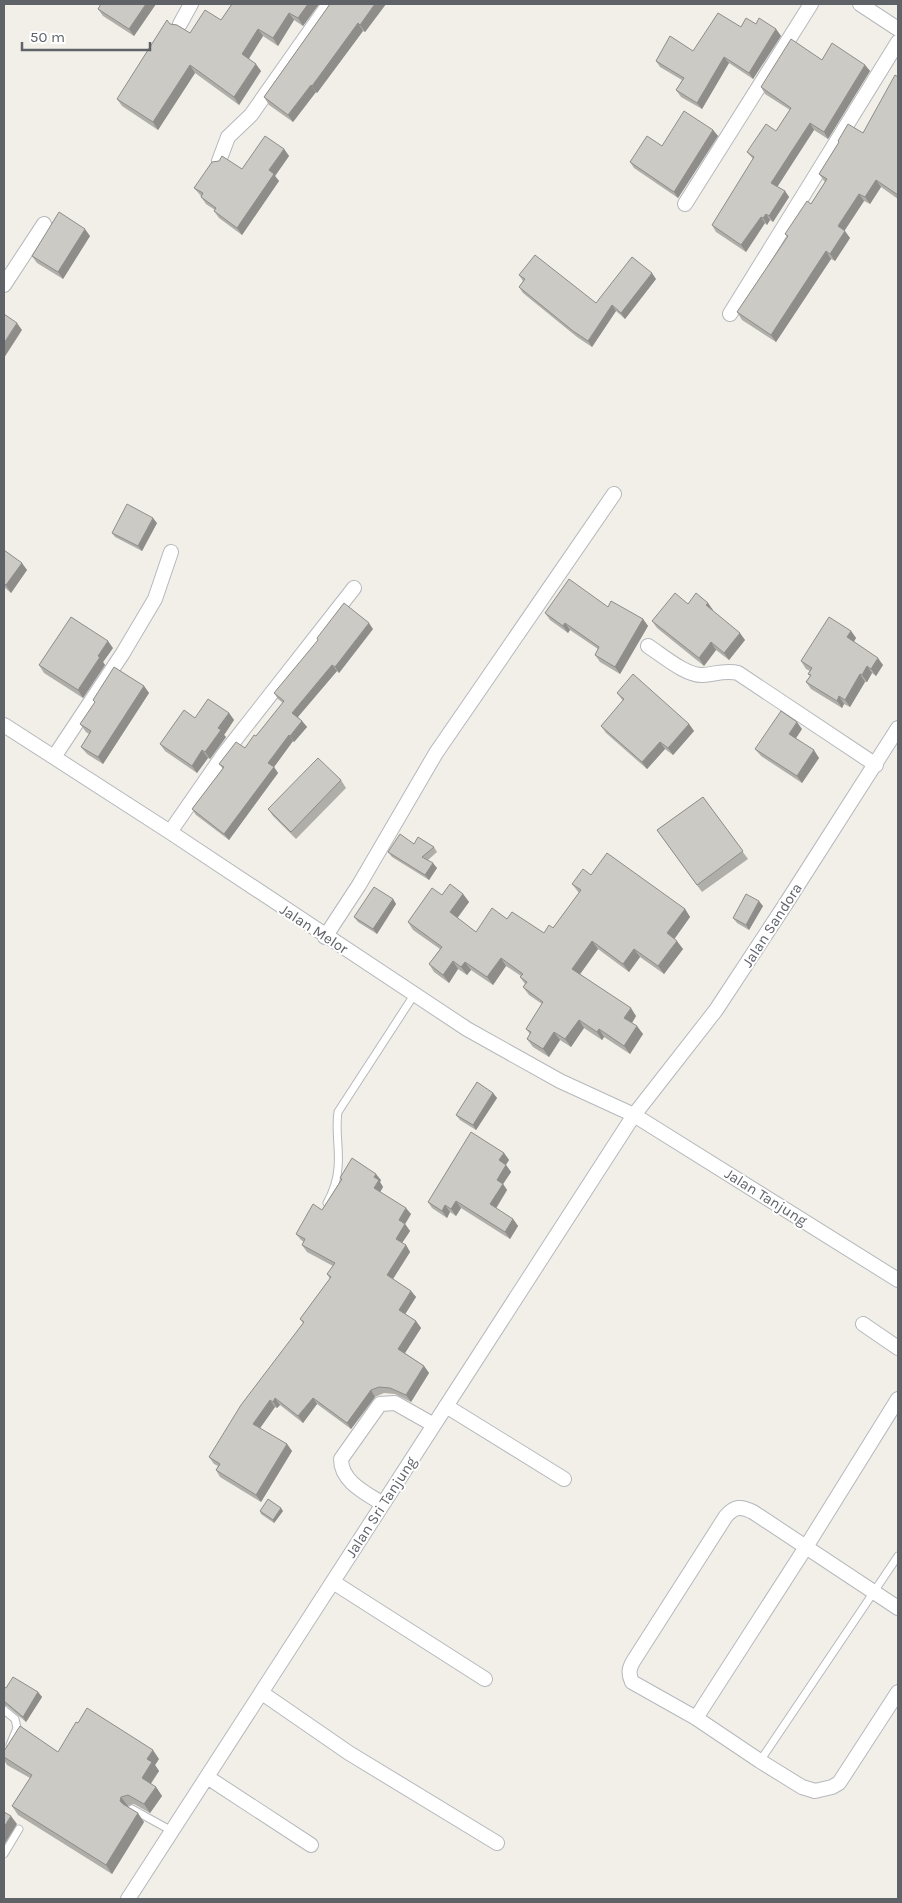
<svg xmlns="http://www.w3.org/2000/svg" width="902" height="1903" font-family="Karla,sans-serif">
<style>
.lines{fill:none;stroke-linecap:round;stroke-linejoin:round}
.lane-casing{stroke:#b5b8bc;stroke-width:9}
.street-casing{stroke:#b5b8bc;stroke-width:16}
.lane{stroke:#fff;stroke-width:7}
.street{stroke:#fff;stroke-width:14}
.wall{fill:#afaea9}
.shaded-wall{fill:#8f8d8a}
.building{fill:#cccac5;stroke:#8f8d8a}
.labels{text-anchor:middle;stroke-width:4;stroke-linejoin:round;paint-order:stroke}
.street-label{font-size:15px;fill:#5f6368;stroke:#fff}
</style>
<rect width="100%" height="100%" fill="#f1efe8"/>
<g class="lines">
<g class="lane-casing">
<path id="lane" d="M327,1203C333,1192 337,1181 338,1168C340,1149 335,1131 338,1112L414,995
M4,1710L15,1719L17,1728L10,1745
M760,1761L898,1556
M132,1809L172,1831
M4,1854L19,1829"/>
</g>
<g class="street-casing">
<path id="street" d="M860,4L898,29
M180,24L191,4
M219,161L228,137L251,115L329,4
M685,204L811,4
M4,285L44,224
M730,314L898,42
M648,646C662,655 686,676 703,675C715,674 726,670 738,673L876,765
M4,725L170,832L467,1029L560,1081L634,1115L898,1280
M54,757L123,653L155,599L171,552
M170,832L224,754L354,588
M325,937L359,885L436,753L614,494
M863,1324L898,1348
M446,1406L564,1479
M383,1504C366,1493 341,1482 341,1459L380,1404L395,1403L434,1425
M333,1582L485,1679
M898,1608L753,1512C741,1506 735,1506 726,1516L634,1660C629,1668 628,1673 632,1682L696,1718L760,1761L802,1787L815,1791L832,1787L839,1783L898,1692
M262,1693L349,1753L497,1843
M696,1718L806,1547L898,1399
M207,1777L311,1845
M128,1899L634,1115L716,1010L785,905L898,728"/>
</g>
<use href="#lane" class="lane"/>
<use href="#street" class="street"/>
</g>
<path class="wall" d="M101,4H156L134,36L103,16L98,9Z
M232,4H319L303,26L294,20L278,46L263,36L249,59L261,71L239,105L195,73L158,130L122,106L117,99L170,24L190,33L221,20Z
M330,4H386L365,32L363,31L317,93L316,92L293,122L269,105L264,97Z
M756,24L776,29L781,36L753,79L729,63L702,109L681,97L676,90L682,80L660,67L656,61L693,51L741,27Z
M822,60L865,65L870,71L828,139L814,130L777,186L785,191L789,197L773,222L770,220L767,225L765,223L746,252L716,232L712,225L753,159L747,152L776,131L790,110L765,94L761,87Z
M898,77V199L881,187L870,204L864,201L844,231L850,238L835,261L831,259L776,342L742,320L737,312L788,237L785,234L811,204L825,182L824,181L819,174L839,142L838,141L863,133Z
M713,130L718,136L678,198L634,168L630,162L662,146Z
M284,149L289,156L275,176L279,181L242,235L219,218L214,211L215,210L206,204L201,197V196L194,188L242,169Z
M90,236L63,279L37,263L32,256Z
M519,275L596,303L656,279L625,319L616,311L592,347L577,337L523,293L519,287L523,281Z
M157,523L142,551L115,537L112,533Z
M4,550L27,570L11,593L4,587Z
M708,603L713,611L745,640L729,660L716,650L704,666L657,628L652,621L688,604Z
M608,607L643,619L648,626L620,674L600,662L595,655L598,649L570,630L568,633L550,620L545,613Z
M373,629L339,673L337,671L298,717L302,721L307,727L294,742L293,741L274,767L278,773L229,840L196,815L192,809L223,769L219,764L245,748L256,736L283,703L278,699L274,693Z
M851,631L856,638L854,642L883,665L876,676L872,673L867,682H865L850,707L844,704L842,708L811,689L806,682L810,676L808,674L810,671L806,669L801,661Z
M113,648L103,662L105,665L83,698L44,673L39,665Z
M144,686L149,693L103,764L87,754L81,747L89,734L86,732L80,724L95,703L93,700Z
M617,693L689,724L694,731L673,755L665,749L647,769L606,733L601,726L623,701Z
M229,713L234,720L224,735L226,737L210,759L208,758L197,773L165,751L160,744L195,718Z
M802,729L796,738L819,758L802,783L761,756L755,749Z
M341,780L346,788L296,839L273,816L268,809Z
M703,797L748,859L702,892L657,830Z
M414,844L434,847L437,852L428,860L437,868L429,880L392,857L388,852Z
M591,875L685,909L690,917L674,939L683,949L664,974L640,957L629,972L598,949L580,974L636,1016L632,1023L643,1034L630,1054L604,1037L602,1040L584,1028L571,1047L560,1040L549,1057L533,1047L527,1039L530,1034L526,1029L542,1004L529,995L523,987L525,984L520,977L521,976L506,966L493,985L471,970L467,975L458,969L449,983L434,972L429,964L440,949L413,930L408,922L442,895L463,894L469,902L457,918L476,932L507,919L544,933L553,928L579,893L572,884Z
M393,899L396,904L377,934L358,922L354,917Z
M763,906L749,930L737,923L733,918Z
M493,1093L497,1098L476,1130L460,1120L456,1115Z
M504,1153L509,1160L506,1165L511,1172L503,1184L507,1190L496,1209L513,1219L518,1226L510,1239L461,1208L456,1216L450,1212L447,1218L432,1208L428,1202Z
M340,1178L381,1180L380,1182L383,1187L380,1192L411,1214L405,1224L410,1231L402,1243L406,1245L410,1252L393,1279L411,1291L416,1297L405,1314L416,1321L421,1328L405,1353L424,1366L429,1373L411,1402L395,1394L384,1393L375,1397L351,1429L317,1404L303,1423L280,1405L277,1408L275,1407L260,1428L287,1444L292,1451L261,1502L220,1477L216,1470L218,1466L214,1464L209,1457L303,1323L300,1319L330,1279L327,1274L333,1266L307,1252L302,1245L304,1242L301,1240L296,1234L322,1210L341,1180Z
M260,1511H283L274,1523L261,1514Z
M4,1687L6,1688L38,1692L42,1697L26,1722L7,1706H4Z
M4,1751L58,1752L159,1759L155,1765L159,1771L151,1784L156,1787L162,1796L150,1813L134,1804L128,1806L127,1807L144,1822L112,1874L18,1815L12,1806L30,1778L7,1765L4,1760Z"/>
<path class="shaded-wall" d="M146,4H156L134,36L129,29Z
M308,4H319L303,26L298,18Z
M375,4H386L365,32L360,25Z
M289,13L294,20L278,46L273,38Z
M358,23L363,31L317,93L312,86Z
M258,29L263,36L247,61L242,54Z
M776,29L781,36L753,79L749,73Z
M724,57L729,63L702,109L697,103Z
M256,64L261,71L239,105L234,97Z
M190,65L195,73L158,130L153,122Z
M865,65L870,71L828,139L824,132Z
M311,85L316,92L293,122L288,115Z
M810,123L814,130L776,189L771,183Z
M713,130L718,136L678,198L674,192Z
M284,149L289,156L275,176L279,181L242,235L237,228L269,170Z
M876,180L881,187L870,204L865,197Z
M785,191L789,197L773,222L769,216Z
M859,194L864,201L843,233L838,226Z
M766,214L770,220L767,225L763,218Z
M761,217L765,223L746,252L741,245Z
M85,229L90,236L63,279L58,272Z
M845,231L850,238L835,261L830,254Z
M826,251L831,259L776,342L771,335Z
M652,273L656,279L625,319L621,313Z
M612,305L616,311L592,347L588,341Z
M17,323L22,330L4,358V343Z
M153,518L157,523L142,551L138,546Z
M22,563L27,570L11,593L6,585Z
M708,603L713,610L711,612L706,605Z
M643,619L648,626L620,674L615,667Z
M369,623L373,629L339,673L335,667Z
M565,623L570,630L568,633L563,626Z
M851,631L856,638L852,644L847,637Z
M740,633L745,640L729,660L724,653Z
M108,641L113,648L103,662L105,665L83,698L78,690L98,656Z
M711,642L716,650L704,666L699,658Z
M878,658L883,665L876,676L871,669Z
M332,665L337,671L296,719L292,713Z
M867,666L872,673L867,682L862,675Z
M860,674L865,682L850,707L845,700Z
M144,686L149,693L103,764L98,757Z
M839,696L844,704L842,708L837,701Z
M229,713L234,720L224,735L226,737L210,759L205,752L218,728Z
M302,721L307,727L294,742L290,736Z
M797,722L802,729L794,741L789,734Z
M689,724L694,731L673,755L668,748Z
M289,735L293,741L274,767L278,773L229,840L224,834L268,763Z
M660,742L665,749L647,769L642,762Z
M202,750L208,758L197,773L192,766Z
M814,750L819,758L802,783L797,776Z
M433,863L437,868L429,880L425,875Z
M463,894L469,902L456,920L450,912Z
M393,899L396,904L377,934L373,929Z
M759,901L763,906L749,930L746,925Z
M685,909L690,917L673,941L667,933Z
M592,941L598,949L578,977L572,969Z
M677,941L683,949L664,974L658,966Z
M634,949L640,957L629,972L623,964Z
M501,958L506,966L493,985L487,977Z
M453,961L458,969L449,983L443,975Z
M465,962L471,970L467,975L461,967Z
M631,1008L636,1016L630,1026L624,1018Z
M579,1020L584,1028L571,1047L565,1039Z
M637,1026L643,1034L630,1054L624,1046Z
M599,1029L604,1037L602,1040L597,1032Z
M554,1032L560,1040L549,1057L543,1049Z
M493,1093L497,1098L476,1130L473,1125Z
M504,1153L509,1160L504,1167L499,1160Z
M506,1165L511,1172L503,1184L507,1190L494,1211L490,1204L497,1180Z
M376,1174L381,1180L380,1182L383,1187L379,1194L374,1188V1177Z
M456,1201L461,1208L456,1216L451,1209Z
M445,1205L450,1212L447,1218L442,1211Z
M406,1208L411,1214L405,1224L410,1231L400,1246L396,1239L399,1220Z
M513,1219L518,1226L510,1239L505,1232Z
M406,1245L410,1252L391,1282L387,1275Z
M411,1291L416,1297L404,1316L399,1310Z
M416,1321L421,1328L403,1356L398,1349Z
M424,1366L429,1373L411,1402L406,1395Z
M371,1390L375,1397L351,1429L347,1423Z
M275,1398L280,1405L277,1408L273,1402Z
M313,1398L317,1404L303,1423L298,1416Z
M270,1400L275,1407L258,1431L253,1424Z
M287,1444L292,1451L261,1502L256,1495Z
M281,1508L283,1511L274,1523L273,1520Z
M38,1692L42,1697L26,1722L23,1717Z
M153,1750L159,1759L155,1765L159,1771L148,1787L142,1778L147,1759Z
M156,1787L162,1796L150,1813L144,1804Z
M121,1797L128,1806L127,1810L120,1801Z
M138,1813L144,1822L112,1874L106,1865Z
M11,1816L17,1824L4,1845V1827Z"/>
<path class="building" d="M101,4H146L129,29L98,9Z
M232,4H308L298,18L289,13L273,38L258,29L242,54L256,64L234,97L190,65L153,122L117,99L167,20L170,24L177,25L190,33L205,10L221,20Z
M330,4H375L360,25L358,23L312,86L311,85L288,115L264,97Z
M718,13L741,27L746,18L756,24L759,18L776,29L749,73L724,57L697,103L676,90L684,78L656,61L670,36L693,51Z
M791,39L822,60L832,43L865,65L824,132L810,123L771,183L785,191L769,216L766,214L763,218L761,217L741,245L712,225L754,157L747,152L766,124L776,131L791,108L761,87Z
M895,75L898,77V195L876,180L865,197L859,194L838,226L845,231L830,254L826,251L771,335L737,312L788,236L785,234L807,201L811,204L827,179L819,174L839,142L838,141L848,124L863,133Z
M684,111L713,130L674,192L630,162L647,136L662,146Z
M265,136L284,149L269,170L274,174L237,228L214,211L216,208L201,197L203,193L194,188L212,162L219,161L222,156L242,169Z
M59,212L85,229L58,272L32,256Z
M535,255L596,303L632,257L652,273L621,313L612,305L588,341L573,331L519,287L525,279L519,275Z
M4,314L17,323L4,343Z
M127,504L153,518L138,546L112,533Z
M4,550L22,563L6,585L4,584Z
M569,579L608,607L611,601L643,619L615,667L595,655L599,647L565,623L563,626L545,613Z
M675,593L688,604L696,593L708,603L706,605L740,633L724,653L711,642L699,658L652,621Z
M344,603L369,623L335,667L332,665L292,713L302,721L290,736L289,735L268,763L274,767L224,834L192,809L224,767L219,764L236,742L245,748L254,735L256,736L284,701L274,693L318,640L317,638Z
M71,617L108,641L98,656L100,657L78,690L39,665Z
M829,617L851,631L847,637L878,658L871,669L867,666L862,675L860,674L845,700L839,696L837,701L806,682L811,675L808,674L812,668L801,661Z
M114,667L144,686L98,757L81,747L91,731L80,724L95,702L93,700Z
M633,674L689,724L668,748L660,742L642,762L601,726L624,699L617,693Z
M208,699L229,713L218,728L221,730L205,752L202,750L192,766L160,744L184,710L195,718Z
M781,711L797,722L789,734L814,750L797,776L755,749Z
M318,758L341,780L291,832L268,809Z
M703,797L743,851L697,885L657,830Z
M400,834L414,844L418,837L434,847L422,857L433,863L425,875L388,852Z
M607,853L685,909L667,933L677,941L658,966L634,949L623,964L592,941L572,969L631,1008L624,1018L637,1026L624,1046L599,1029L597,1032L579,1020L565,1039L554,1032L543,1049L527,1039L531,1032L526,1029L543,1002L523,987L527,982L520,977L523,974L501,958L487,977L465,962L461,967L453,961L443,975L429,964L442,947L408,922L432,888L442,895L450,884L463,894L450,912L476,932L492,908L507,919L512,912L544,933L549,925L553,928L581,890L572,884L583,869L591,875Z
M374,887L393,899L373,929L354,917Z
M746,894L759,901L746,925L733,918Z
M477,1082L493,1093L473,1125L456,1115Z
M471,1132L504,1153L499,1160L506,1165L497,1180L503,1184L490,1204L513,1219L505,1232L456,1201L451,1209L445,1205L442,1211L428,1202Z
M352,1158L376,1174L374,1177L379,1180L374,1188L406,1208L399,1220L405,1224L396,1239L406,1245L387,1275L411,1291L399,1310L416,1321L398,1349L424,1366L406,1395L390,1388L379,1387L371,1390L347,1423L313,1398L298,1416L275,1398L273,1402L270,1400L253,1424L287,1444L256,1495L216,1470L220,1464L209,1457L241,1405L304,1322L300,1319L331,1277L327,1274L335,1263L302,1245L305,1239L296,1234L313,1204L322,1210L342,1179L340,1178Z
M268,1499L281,1508L273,1520L260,1511Z
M13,1677L38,1692L23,1717L4,1701V1687L6,1688Z
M87,1708L153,1750L147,1759L152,1762L142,1778L156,1787L144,1804L128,1795L121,1797L120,1801L123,1804L138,1813L106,1865L12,1806L32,1775L4,1757V1751L20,1726L58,1752L76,1722L78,1723Z
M4,1812L11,1816L4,1827Z"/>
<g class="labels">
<g class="street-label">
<text transform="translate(772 925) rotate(-57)" y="5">Jalan Sandora</text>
<text transform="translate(314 929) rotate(33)" y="5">Jalan Melor</text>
<text transform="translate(766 1197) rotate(32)" y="5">Jalan Tanjung</text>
<text transform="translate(381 1507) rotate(-57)" y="5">Jalan Sri Tanjung</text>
</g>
</g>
<rect width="902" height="1903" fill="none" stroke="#5f6368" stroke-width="10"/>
<path d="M22 42v8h128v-8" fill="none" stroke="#5f6368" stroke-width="2.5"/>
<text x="30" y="42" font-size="15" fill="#5f6368" stroke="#ffffff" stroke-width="4" paint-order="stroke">50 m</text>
</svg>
